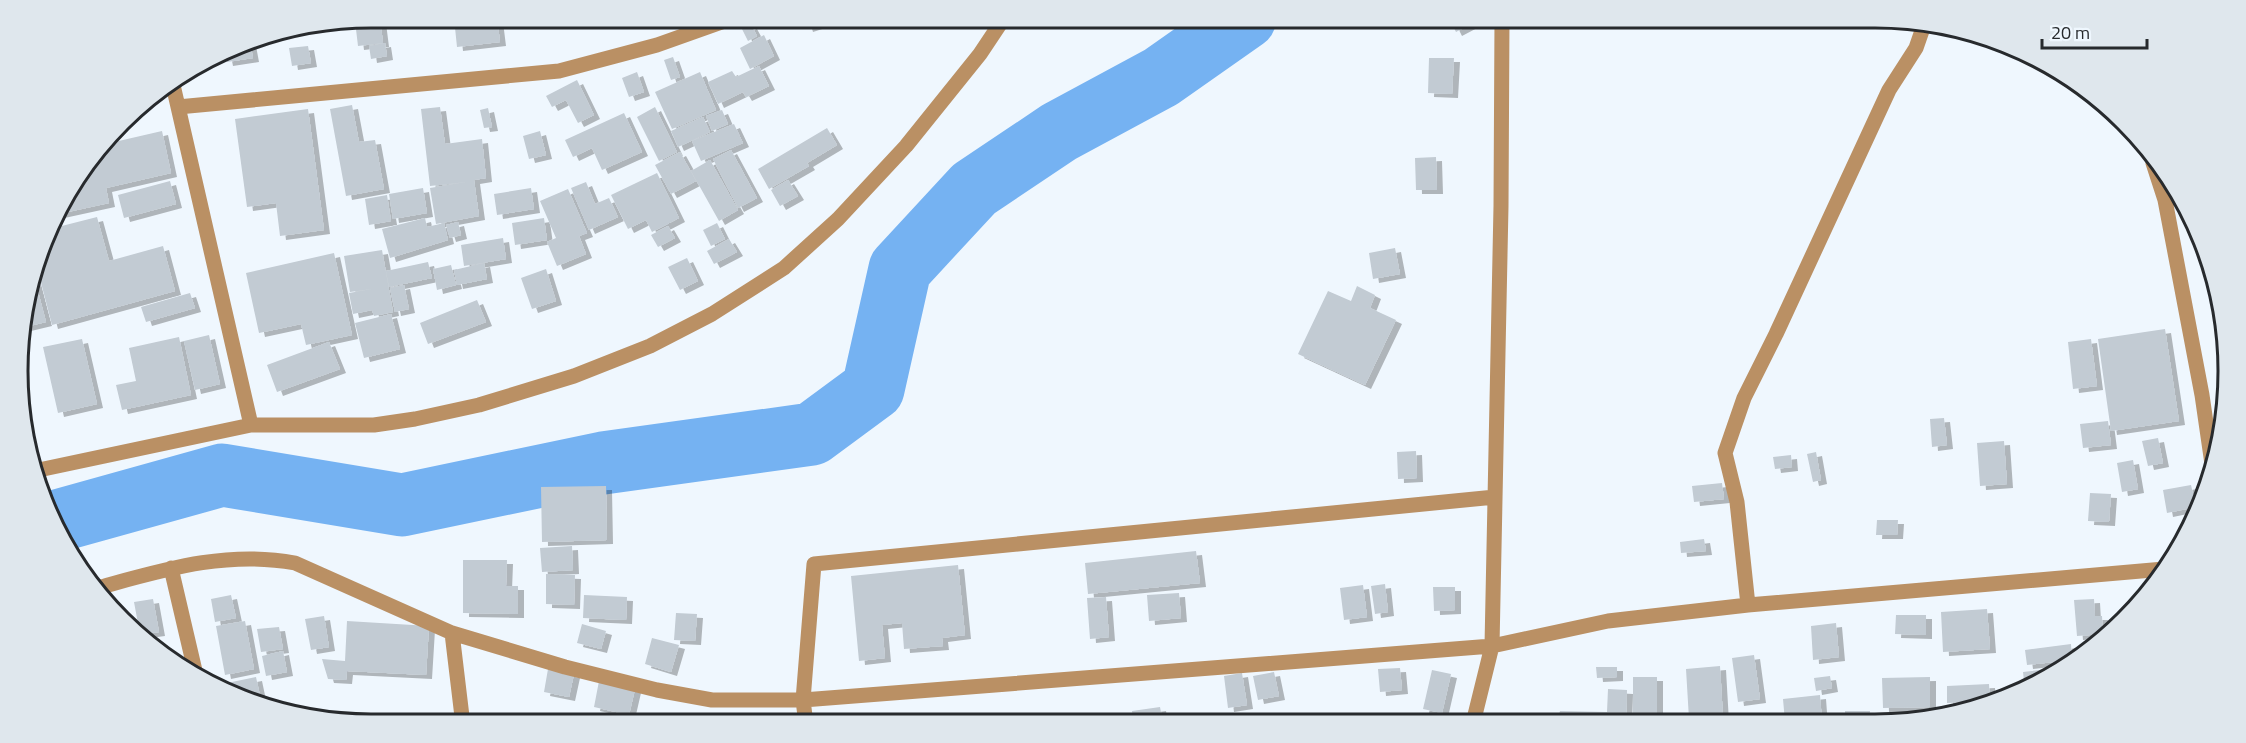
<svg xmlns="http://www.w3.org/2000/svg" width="2246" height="743" font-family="'Titillium Web',sans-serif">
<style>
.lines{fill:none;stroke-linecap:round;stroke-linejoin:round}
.river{stroke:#75b2f2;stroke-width:63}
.building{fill:#c2cbd3;filter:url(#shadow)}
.street{stroke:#ba9064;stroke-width:15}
.rim{fill:none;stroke:#272a2d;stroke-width:3}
</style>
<defs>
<filter id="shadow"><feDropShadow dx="6" dy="4" stdDeviation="0" flood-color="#0004"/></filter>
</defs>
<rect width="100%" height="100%" fill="#eff7fe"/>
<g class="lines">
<path class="river" d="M57,521L222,475L402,505L603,463L812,434L873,389L900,269L974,189L1059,132L1161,77L1245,18"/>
</g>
<path class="building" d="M381,18H397V19L382,22Z
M454,18H497L500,42L457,47Z
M605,18H635L622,24L619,19L606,23Z
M804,18H831L832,20L807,28Z
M1449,18H1473L1475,22L1456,32Z
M380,19L383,43L358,46L355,21Z
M751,25L757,36L748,41L742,29Z
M764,35L774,56L750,69L740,48Z
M250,42L253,58L227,62L225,52L237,45Z
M385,43L387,56L371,59L369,46Z
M308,46L311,63L292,66L289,48Z
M673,57L680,77L671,80L664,60Z
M1429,58H1454L1452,94L1428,93Z
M759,66L769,86L746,97L743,92L718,104L708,82L732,71L736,77Z
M637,72L644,92L629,97L622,78Z
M700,72L716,110L672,129L655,92Z
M577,80L594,115L578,123L566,100L552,107L546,96Z
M352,105L359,142L375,140L384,189L346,196L330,109Z
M440,107L445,144L482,139L486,178L474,180L479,216L436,224L430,188L466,182L430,186L421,109Z
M655,107L677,152L659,161L637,117Z
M488,108L492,127L484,128L480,110Z
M308,109L324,230L280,236L276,203L247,207L235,119Z
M722,110L728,124L712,131L706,116Z
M624,113L642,152L602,170L592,148L573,157L565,140Z
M703,117L710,132L678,147L671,131Z
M734,124L743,143L701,161L692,141Z
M827,128L837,145L807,163L809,166L769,189L758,169Z
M162,131L171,173L106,188L109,203L54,215L110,143Z
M540,131L546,155L529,159L523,136Z
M731,150L757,198L738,208L713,159Z
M680,152L696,181L671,194L655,165Z
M1436,157L1437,190H1416L1415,158Z
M710,160L738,210L719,221L691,171Z
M657,173L679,218L652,232L646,220L628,229L611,195Z
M788,180L798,196L780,206L771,190Z
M170,181L176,204L124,218L118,195Z
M586,182L595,204L609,198L618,217L589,230L571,188Z
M423,188L427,213L393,219L389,194Z
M531,188L534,209L497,215L494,194Z
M568,189L587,233L579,236L586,254L557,266L547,242L556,238L540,201Z
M387,195L391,221L369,225L365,199Z
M97,217L109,261L163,246L175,291L52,325L38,271L50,229Z
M425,218L427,227L444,223L448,240L390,258L382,229Z
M544,218L547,240L515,245L512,223Z
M458,222L461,235L450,238L446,225Z
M717,223L725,239L711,246L703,230Z
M668,226L675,238L658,247L651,235Z
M503,238L506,259L464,266L461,245Z
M729,239L737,252L714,264L707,251Z
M1395,248L1400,274L1373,279L1369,253Z
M382,250L393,312L374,316L372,310L353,314L349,293L372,289L350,292L344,256Z
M334,253L352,335L306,345L301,324L259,333L246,273Z
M687,258L698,281L680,290L668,267Z
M428,262L432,278L389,287L386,271Z
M484,263L487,279L457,285L454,270Z
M451,265L456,285L437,290L433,269Z
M546,269L556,301L532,309L521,278Z
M35,280L46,322L21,328V326Z
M404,285L409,309L395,312L390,288Z
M1357,286L1375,295L1370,308L1396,320L1365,385L1298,354L1328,291L1351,301Z
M190,293L195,308L146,322L141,307Z
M477,300L486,322L428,344L420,323Z
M391,314L400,349L364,358L355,323Z
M2165,329L2179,421L2111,431L2098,339Z
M209,335L220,384L195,390L184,341Z
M179,337L191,395L122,410L116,385L136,381L129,348Z
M82,339L97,404L58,413L43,347Z
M2091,339L2097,386L2073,389L2068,342Z
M329,342L340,369L277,392L267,365Z
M1944,418L1947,445L1932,447L1930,419Z
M2108,421L2111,445L2083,448L2080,424Z
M2158,438L2163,463L2148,466L2142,441Z
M2004,441L2007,484L1980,486L1977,443Z
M1416,451L1417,478L1398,479L1397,452Z
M1816,452L1821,480L1813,482L1807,454Z
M1791,455L1792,467L1775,469L1773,457Z
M2133,460L2138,489L2122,492L2117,463Z
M1722,483L1724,499L1694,502L1692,486Z
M2191,485L2196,507L2167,513L2163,490Z
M606,486L607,540L542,542L541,487Z
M2090,493L2111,494L2109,522L2088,521Z
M1877,520H1898L1897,535H1876Z
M1704,539L1706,551L1681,553L1680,542Z
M572,546L573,570L542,572L540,548Z
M1196,551L1200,583L1088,594L1085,563Z
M463,560H507L506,586H518V614L463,613Z
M958,565L965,635L942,638L943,646L904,649L902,623L882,625L885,658L859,661L851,576Z
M546,574L575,575L574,605L546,604Z
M1385,584L1388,612L1375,614L1371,586Z
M1363,585L1367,617L1344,620L1340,588Z
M1433,587H1455V610L1434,611Z
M1179,593L1181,618L1149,621L1147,595Z
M231,595L236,618L215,622L211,599Z
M584,595L627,597L626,620L583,618Z
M1106,597L1109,637L1090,639L1087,598Z
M153,599L159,632L144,634L139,629L134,602Z
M2094,599L2095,616H2102L2103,634L2077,636L2074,600Z
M1987,609L1990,649L1943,652L1941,612Z
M676,613L697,614L695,641L674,640Z
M1896,615H1926V635L1895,634Z
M324,616L329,647L311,650L305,619Z
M245,621L254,669L225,675L216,626Z
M347,621L429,626L426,675L347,671L346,680L328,679L322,659L345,661Z
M1836,623L1839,657L1813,660L1811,626Z
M582,624L606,631L601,649L577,643Z
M279,627L283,649L261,652L257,629Z
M652,638L679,645L671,672L645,664Z
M2071,644L2072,660L2027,665L2025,650Z
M283,651L287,672L266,676L262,656Z
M1754,655L1760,699L1738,702L1732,658Z
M1720,666L1723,718L1689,719L1686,669Z
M1596,667H1617V677L1597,678Z
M2064,667L2031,689L2025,690L2023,672Z
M1400,668L1402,690L1380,692L1378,669Z
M548,669L574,674L569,697L544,692Z
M1432,670L1451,674L1442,713L1423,709Z
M1274,672L1279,696L1258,700L1253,676Z
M1242,673L1247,705L1228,708L1224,676Z
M1830,676L1832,688L1816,691L1814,678Z
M256,677L260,696L249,699L228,689L227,683Z
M1633,677H1657V723H1633Z
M1930,677V707L1883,708L1882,678Z
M599,681L635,689L629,715L594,707Z
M1989,684L1990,701L1947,703V686Z
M1608,689L1627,690L1626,723H1556L1560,711L1607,712Z
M1820,695L1822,722H1785L1783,699Z
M1160,707L1163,723L1134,724L1132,711Z
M1950,707H1967V708L1950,713Z
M1845,711H1870L1869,722H1845Z
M518,713L519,725H492L491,714Z
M1130,714V724H1108L1107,716Z
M1348,714V723H1318V716Z"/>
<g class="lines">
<path class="street" d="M173,85L251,425
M178,107L559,71L657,45L733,18
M2153,163L2165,200L2202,395L2213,471
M2165,200L2181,197
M34,471L251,425H374L415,419L479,405L574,376L650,346L712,314L784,268L838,219L906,146L980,54L1004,18
M171,568L196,675
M97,588C163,570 226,550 295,563L452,633L565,667L657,690L712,700H803L1492,646L1608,621L1748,605L2164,569
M1748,605L1737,502L1725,453L1744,398L1776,334L1889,90L1916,48L1924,25
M452,633L463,725
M1473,723L1492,646L1501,206L1502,18
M806,724L803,700L814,564L1495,497"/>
</g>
<path d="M0 0H2246V743H0ZM371 28H1875A343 343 0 0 1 2218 371V371A343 343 0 0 1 1875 714H371A343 343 0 0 1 28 371V371A343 343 0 0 1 371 28Z" fill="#dfe7ed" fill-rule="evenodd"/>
<path class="rim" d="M371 28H1875A343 343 0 0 1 2218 371V371A343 343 0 0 1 1875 714H371A343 343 0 0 1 28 371V371A343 343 0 0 1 371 28Z"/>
<path d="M2042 39v9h105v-9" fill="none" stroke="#272a2d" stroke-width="3"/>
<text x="2051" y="39" font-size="18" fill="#272a2d" stroke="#eff7fe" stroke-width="4.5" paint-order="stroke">20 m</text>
</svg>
